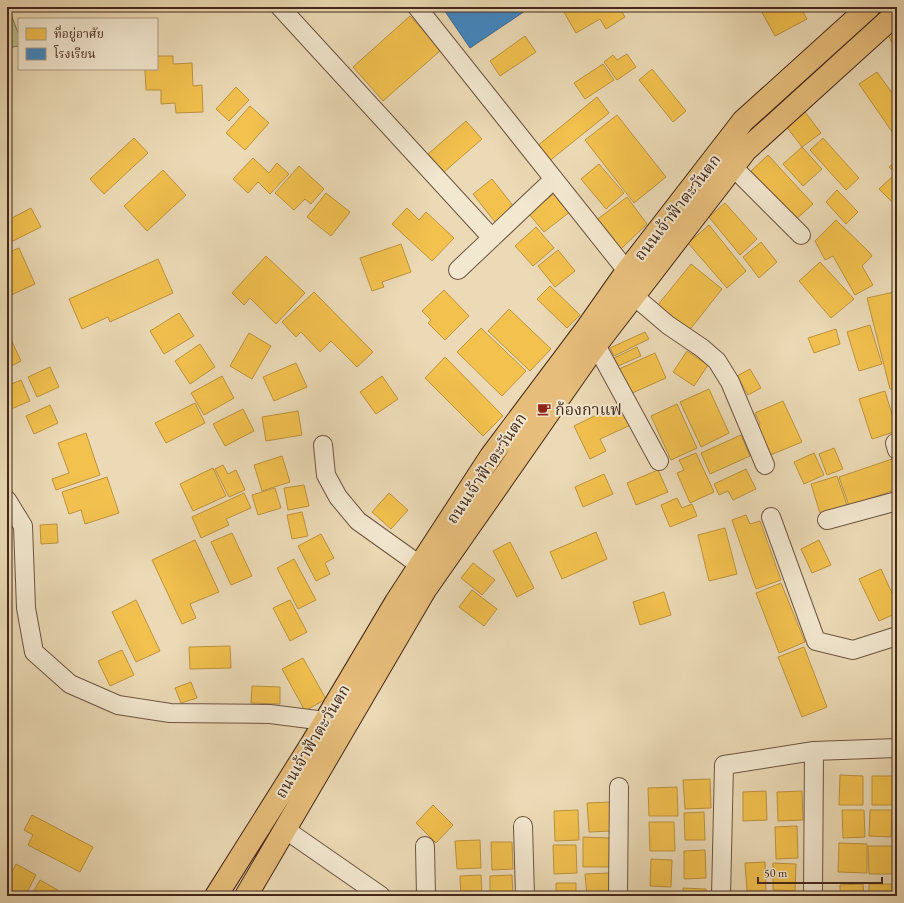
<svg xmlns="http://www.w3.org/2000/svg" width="904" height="903" font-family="'EB Garamond','Noto Serif Thai',serif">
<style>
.green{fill:#babe8b;stroke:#7f7352}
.homes{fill:#f2c14e;stroke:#be933e}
.schools{fill:#3f88c5;stroke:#406b92}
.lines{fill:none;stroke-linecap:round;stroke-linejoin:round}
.minor-casing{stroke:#6e5441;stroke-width:20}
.major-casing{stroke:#44281a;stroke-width:24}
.minor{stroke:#f2e7cf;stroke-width:18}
.major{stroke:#e6bd7a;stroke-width:22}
.labels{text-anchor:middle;stroke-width:4;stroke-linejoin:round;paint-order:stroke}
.street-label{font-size:16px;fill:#44281a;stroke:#f2e7cf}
.poi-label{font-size:16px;fill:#44281a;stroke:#f2e7cf;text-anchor:start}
</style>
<rect width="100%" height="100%" fill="#ebdab5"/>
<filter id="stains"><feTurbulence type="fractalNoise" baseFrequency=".005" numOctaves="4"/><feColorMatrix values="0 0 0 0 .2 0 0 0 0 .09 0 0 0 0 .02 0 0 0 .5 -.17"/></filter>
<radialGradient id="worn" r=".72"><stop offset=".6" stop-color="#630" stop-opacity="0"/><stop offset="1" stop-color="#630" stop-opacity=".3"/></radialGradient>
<path class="green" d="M7,7H8L19,35V46L7,48Z"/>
<path class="homes" d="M561,7H619L625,17L606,29L600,19L576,33Z
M759,7H800L807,19L775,36Z
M410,16L441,50L383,101L353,67Z
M897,29V52L888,35Z
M525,36L536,52L500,76L490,61Z
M627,54L636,67L617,80L604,62L613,55L617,60Z
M157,56H173V64L192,63L193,86L202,85L203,112L176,113L175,103L161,104V90H146L145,69H157Z
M603,64L614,80L585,99L574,83Z
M652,69L686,111L673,122L639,80Z
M877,72L897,100V139L859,84Z
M236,87L249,100L229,121L216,109Z
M597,97L609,113L548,162L536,147Z
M250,106L269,123L245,150L226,133Z
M805,112L821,133L802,147L786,126Z
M617,115L666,177L634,203L585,140Z
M466,121L482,139L444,172L428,154Z
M134,138L148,153L104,194L90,179Z
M823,138L859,178L846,190L810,150Z
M802,147L822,169L803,186L783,164Z
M768,155L813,204L794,221L750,172Z
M253,158L269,173L277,163L289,174L270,194L258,182L248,193L233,179Z
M897,160V175L889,167Z
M599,164L624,193L606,209L581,179Z
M299,166L324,189L311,204L305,199L294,210L275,193Z
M163,170L186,195L147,231L124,206Z
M893,176L897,180V207L879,189Z
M492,179L514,207L495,222L473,194Z
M837,190L858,212L846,224L826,202Z
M556,192L571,211L544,232L529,214Z
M326,193L350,212L331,236L307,217Z
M627,197L647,224L620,250L595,221Z
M725,203L757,239L740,255L709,217Z
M31,208L41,227L7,244V214L10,219Z
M407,208L419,220L426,212L454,238L432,261L392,224Z
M836,220L869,252L872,256L862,266L873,285L855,295L833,256L825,260L815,241Z
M709,225L746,271L727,288L688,243Z
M536,227L554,248L533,266L515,246Z
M761,242L777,262L759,278L743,257Z
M401,244L411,272L382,282L384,287L372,291L360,258Z
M19,248L35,284L7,297V253Z
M558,250L575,271L555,287L538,266Z
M266,256L305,293L276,324L250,298L244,305L232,293Z
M158,259L173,293L110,322L108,317L82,329L69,299Z
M820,262L854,299L831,318L799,281Z
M691,264L722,289L688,332L657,306Z
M550,286L580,315L567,328L537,299Z
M444,290L469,316L445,340L428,323L431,320L422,311Z
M314,292L373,352L357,367L331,341L320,352L301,332L296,337L282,322Z
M894,292L897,304V388L890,389L867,298Z
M509,309L551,349L530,371L488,331Z
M179,313L194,336L164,354L150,331Z
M870,325L882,364L859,371L847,332Z
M481,328L526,371L502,396L457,352Z
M836,329L840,344L814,353L808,338Z
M7,331L21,361L7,368Z
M645,332L649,339L614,356L610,348Z
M249,333L271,346L252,379L230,366Z
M200,344L215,367L190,384L175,361Z
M637,347L641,356L618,366L614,358Z
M687,351L708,365L694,386L673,372Z
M655,353L666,378L630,394L619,369Z
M445,357L503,416L483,436L425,378Z
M296,363L307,387L274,401L263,377Z
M50,367L59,387L37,397L28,377Z
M750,369L761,388L748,395L737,376Z
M222,376L234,398L204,415L191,393Z
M382,376L398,399L376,414L360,392Z
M21,380L30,401L11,409L7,401V386Z
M709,389L729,433L701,447L680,402Z
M885,391L897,431L872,439L859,399Z
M783,401L802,442L768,456L754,426L760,424L755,413Z
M623,402L633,424L600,439L606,451L590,459L574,426Z
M195,403L205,423L166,443L155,423Z
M677,404L697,448L671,460L651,416Z
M50,405L58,423L34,434L26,416Z
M243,409L254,431L225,446L213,424Z
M298,411L302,435L266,441L262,417Z
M86,433L100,475L56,490L52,479L69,473L58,443Z
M741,435L750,456L710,474L701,453Z
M834,448L843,469L827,475L819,454Z
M696,453L714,492L690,503L677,473L684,470L679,460Z
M814,453L824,475L804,484L794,462Z
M282,456L290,482L262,491L254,465Z
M892,459L897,475V489L849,506L839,477Z
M223,465L228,474L236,470L245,490L229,497L215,469Z
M213,468L226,496L193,511L180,484Z
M746,469L756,489L733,500L728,491L719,495L714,484Z
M658,470L668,492L636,505L627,483Z
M604,474L613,494L583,507L575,487Z
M837,476L847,505L820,513L811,484Z
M107,477L119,513L85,524L81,510L69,514L62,492Z
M304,485L309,506L288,510L284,488Z
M275,488L281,508L258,515L252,495Z
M244,493L251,508L226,519L229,525L201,538L192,517Z
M389,493L408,510L391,529L372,512Z
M677,498L682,508L692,504L697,516L670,527L661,505Z
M302,512L308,536L292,539L287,515Z
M746,515L750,524L760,521L781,580L756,589L732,520Z
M57,524L58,543L41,544L40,525Z
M725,528L737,574L709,581L698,535Z
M596,532L607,559L562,579L550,552Z
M232,533L252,576L231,585L211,542Z
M321,534L334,558L325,563L330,574L316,581L298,546Z
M195,540L219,592L190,604L196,618L182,624L152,560Z
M819,540L831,565L812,573L801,549Z
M510,542L534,588L517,597L493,551Z
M294,559L316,600L298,609L277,568Z
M473,563L495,580L482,595L461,578Z
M881,569L897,604V613L879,621L859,579Z
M781,583L805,642L779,653L756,593Z
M472,590L497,609L484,626L459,607Z
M664,592L671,615L640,625L633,602Z
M136,600L160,651L136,662L112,612Z
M290,600L307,632L290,641L273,608Z
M230,646L231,668L190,669L189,647Z
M804,647L827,707L802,717L778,657Z
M122,650L134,675L110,686L98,661Z
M303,658L326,699L305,711L282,669Z
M191,682L197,698L181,703L175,688Z
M252,686L280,687V704L251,703Z
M840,775L863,776V805H839Z
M872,776H895V805H872Z
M710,779L711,808L685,809L683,780Z
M677,787L678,816H649L648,788Z
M766,791L767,820L743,821V792Z
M802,791L803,820L778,821L777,792Z
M611,802L612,831L589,832L587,803Z
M433,805L453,825L436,843L416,823Z
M578,810L579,840L555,841L554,811Z
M842,810H864L865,837L843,838Z
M870,810H892L891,837L869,836Z
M704,812L705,840H685L684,813Z
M32,815L93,847L80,872L28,845L33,835L24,830Z
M649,822H674L675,851H650Z
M797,826L798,858L776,859L775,827Z
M583,837L610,838L609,867H583Z
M480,840L481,868L457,869L455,841Z
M491,842H512L513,869L492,870Z
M839,843L867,844V873L838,872Z
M553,845H576L577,873L554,874Z
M868,846H893L894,874H869Z
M705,850L706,878L684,879V851Z
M651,859L672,860L671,887L650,886Z
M765,862L766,891H747L745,863Z
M773,863L796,864L795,891L773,890Z
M16,864L36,875L25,896H7V881Z
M610,873L611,896H587L585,874Z
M481,875L482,896H461L460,876Z
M512,875L513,896H490V876Z
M40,880L68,896H31Z
M556,883H576V896H556Z
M863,884L864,896H840V885Z
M869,884H893V896H869Z
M683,888L706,889V896H683Z"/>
<path class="schools" d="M442,7H531L470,48Z"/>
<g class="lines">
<g class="minor-casing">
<path id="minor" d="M280,7L492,238
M417,7L627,271
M733,167L801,235
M458,270L554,179
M634,296L668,325L702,348L717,361L730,382L765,465
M596,345L659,461
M895,443L897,450
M323,445L326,475L338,497L358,521L421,566
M7,500L23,526L26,608L34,652L70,684L118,705L170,713L270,714L325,721
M771,517L816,641L853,650L897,636
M827,520L897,501
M523,826L525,896
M286,830L381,896
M425,846L426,896
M618,896L619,787
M721,896L724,765L814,751L897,748
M813,896L814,751"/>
</g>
<g class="major-casing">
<path id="major" d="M216,896L311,745L396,602L491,456L587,328L627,271L743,121L869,7
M246,896L425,590L596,345L746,150L897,13"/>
</g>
<use href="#minor" class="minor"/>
<use href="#major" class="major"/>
</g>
<defs>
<g id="cafe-bare" transform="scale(1.08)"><path d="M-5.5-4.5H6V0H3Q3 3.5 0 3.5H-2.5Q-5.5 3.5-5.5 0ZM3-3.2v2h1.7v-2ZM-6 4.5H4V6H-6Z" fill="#8f2418" stroke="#f2e7cf" stroke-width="2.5" paint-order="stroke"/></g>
</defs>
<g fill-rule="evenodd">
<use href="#cafe-bare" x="544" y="409"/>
</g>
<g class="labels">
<g class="street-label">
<text transform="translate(677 207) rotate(-52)" y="6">ถนนเจ้าฟ้าตะวันตก</text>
<text transform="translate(486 468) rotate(-56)" y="6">ถนนเจ้าฟ้าตะวันตก</text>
<text transform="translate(312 741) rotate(-59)" y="6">ถนนเจ้าฟ้าตะวันตก</text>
</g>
<g class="poi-label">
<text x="555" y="415">ก้องกาแฟ</text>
</g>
</g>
<rect width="904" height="903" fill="none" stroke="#ebdab5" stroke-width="24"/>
<rect x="8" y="8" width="888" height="887" fill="none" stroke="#44281a" stroke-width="2"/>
<rect x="12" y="12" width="880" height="879" fill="none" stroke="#44281a"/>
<rect x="18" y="18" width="140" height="52" fill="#f2e7cf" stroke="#ac9b87"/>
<rect x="26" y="28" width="20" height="12" fill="#f2c14e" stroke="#ac9b87"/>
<text x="54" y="38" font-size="12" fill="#44281a">ที่อยู่อาศัย</text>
<rect x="26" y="48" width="20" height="12" fill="#3f88c5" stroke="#ac9b87"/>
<text x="54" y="58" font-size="12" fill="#44281a">โรงเรียน</text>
<path d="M758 877v6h124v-6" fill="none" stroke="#44281a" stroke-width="2"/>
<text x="764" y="877" font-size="12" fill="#44281a" stroke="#f2e7cf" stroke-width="3" paint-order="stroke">50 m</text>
<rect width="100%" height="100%" filter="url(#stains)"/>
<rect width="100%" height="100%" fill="url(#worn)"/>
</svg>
